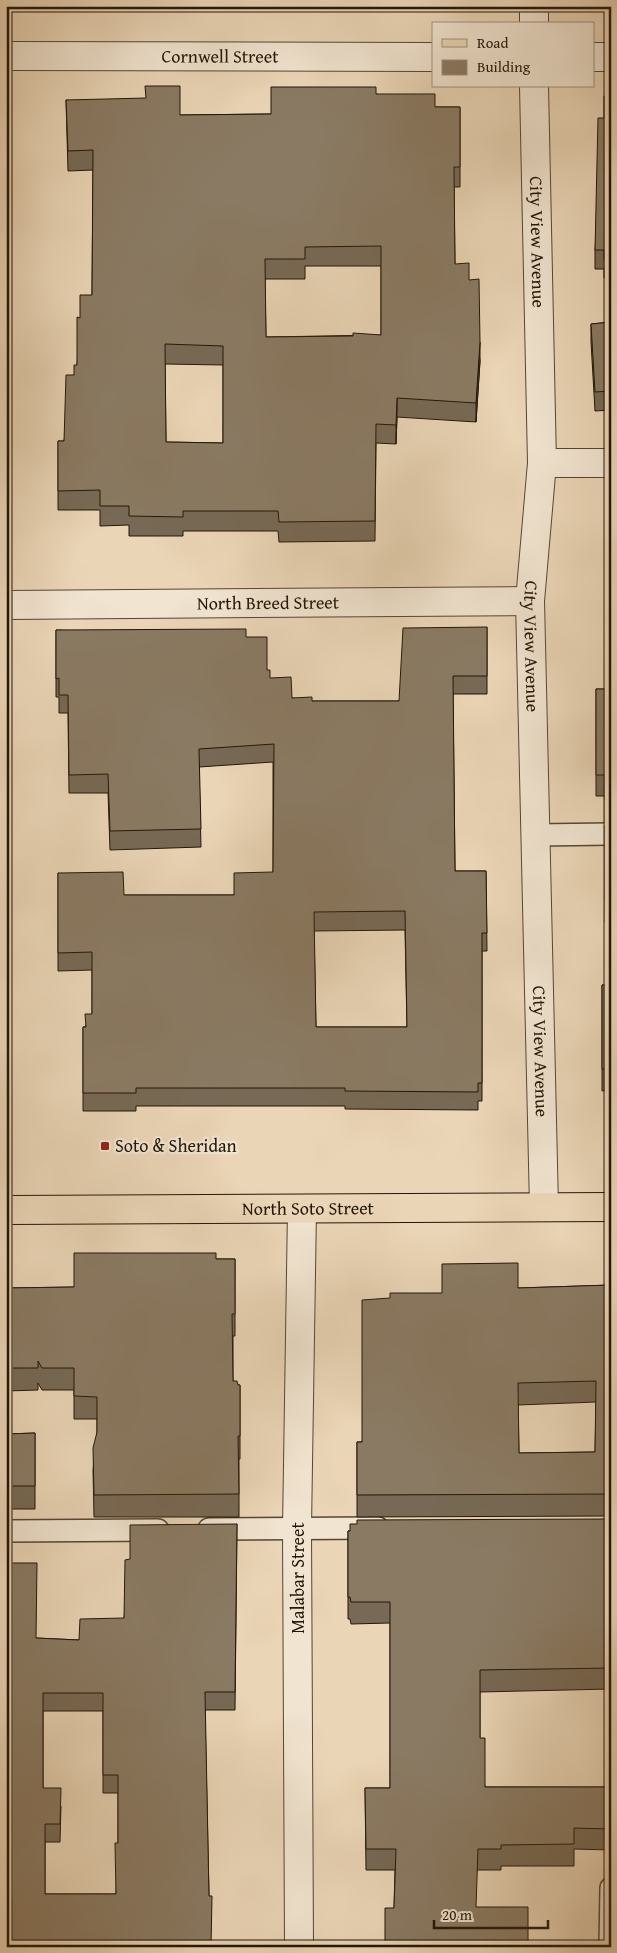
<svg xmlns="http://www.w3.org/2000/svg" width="617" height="1953" font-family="'Gentium Book Plus',serif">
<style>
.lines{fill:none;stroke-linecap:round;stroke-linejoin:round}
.service-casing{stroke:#554634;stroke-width:24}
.minor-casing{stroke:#554634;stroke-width:30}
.primary-casing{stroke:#231709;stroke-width:30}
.service{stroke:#f1e4d0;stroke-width:21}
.minor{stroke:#f1e4d0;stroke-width:28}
.primary{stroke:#ead5b6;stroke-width:28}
.wall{fill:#776955;stroke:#231709;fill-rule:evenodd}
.shaded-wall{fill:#615545;stroke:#231709}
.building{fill:#8a7a63;stroke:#231709;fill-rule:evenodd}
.poi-dot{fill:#8f2418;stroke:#f1e4d0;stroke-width:2}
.labels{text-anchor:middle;stroke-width:4.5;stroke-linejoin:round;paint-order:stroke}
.street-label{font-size:18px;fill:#231709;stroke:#f1e4d0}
.poi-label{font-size:18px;fill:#231709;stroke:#f1e4d0;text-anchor:start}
</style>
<rect width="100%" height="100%" fill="#ead5b6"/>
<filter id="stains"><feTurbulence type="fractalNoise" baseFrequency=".004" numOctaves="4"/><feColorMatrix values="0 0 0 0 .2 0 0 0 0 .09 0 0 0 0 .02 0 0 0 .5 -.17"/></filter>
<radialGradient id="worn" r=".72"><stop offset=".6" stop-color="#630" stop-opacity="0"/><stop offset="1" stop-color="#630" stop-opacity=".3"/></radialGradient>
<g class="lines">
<g class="service-casing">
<path id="service" d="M536,835L611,834
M209,1529L378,1528
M6,1531L158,1530
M610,1947L611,1888"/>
</g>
<g class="minor-casing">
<g id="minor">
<path d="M534,24V6"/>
<path id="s1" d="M6,56L433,57"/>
<path d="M593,57H611"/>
<path id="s2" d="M534,86L542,463L530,601L544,1207"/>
<path d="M542,463H611"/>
<path id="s3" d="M6,605L530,601"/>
<path d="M299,1947L297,1528L302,1209"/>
</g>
</g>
<g class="primary-casing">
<g id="primary">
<path id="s4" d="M6,1210L611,1207"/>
</g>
</g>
<use href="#service" class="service"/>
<use href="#minor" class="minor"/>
<use href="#primary" class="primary"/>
</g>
<path class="wall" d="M376,94L435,107H460V187H454L455,264L469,280L480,361L476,422L397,417L396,444L376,443L375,541L279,542L278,531H183V536H129V525L100,526V510H58V441H64L74,375L77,365L80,318L92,295L93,170L68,171L66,100L180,115L271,114ZM305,266H381V335L266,337L265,279H305ZM165,364L223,365V443L166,442Z
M611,96V278H604V269H595V250L604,118Z
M611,322V410L595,411L591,342V324Z
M609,504H611V631H609Z
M487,627V694H453L455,871H486L487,951H482V1101H478V1110L345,1109V1106H136V1111H83V1027H85L92,1014V970L58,971V873L124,895H234L273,872V762L199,767L201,847L110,850L108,793H69L68,713H59V697H56V630L246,637L267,670L270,678L292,698L312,701H399ZM405,930L407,1027H316L314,931Z
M596,689H611V822H605V796H596Z
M611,824V922H605V825Z
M602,985H611V1090L602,1091Z
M216,1259H235V1336H233V1381L238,1385H240V1459H239V1517H94L93,1470L97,1432V1419H74V1390H42L38,1383V1390L6,1391V1288L74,1287Z
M611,1285V1516L357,1517V1442H362L390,1298L518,1288ZM596,1402L595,1452L519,1453L518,1405Z
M35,1433V1509H6V1434Z
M611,1519V1689L480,1692V1738L485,1787H611V1850L574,1849V1866H501V1870H478L394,1908L395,1870H366L365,1788H390V1623L351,1624L350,1619H348V1531Z
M237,1524L235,1710H205L209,1896L12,1917H6V1657H8L36,1638L79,1640L124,1618L130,1559ZM43,1711H103V1793H118V1843L116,1894H45V1842H60L61,1806L43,1788Z"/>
<path class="shaded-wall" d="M480,342V361L476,422V403Z
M397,398V417L396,444V425Z"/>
<path class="building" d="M145,86H180V115L271,114V87H376V94H435V107H460V167H454L455,264L469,263V280L479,279L480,342L476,403L397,398L396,425L376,424L375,521L279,522L278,511H183V517L129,516V506H100V490L58,491V441H64L66,375H74V365H77V317L80,318V295H92L93,150L68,151L66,100L146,98ZM381,246V335L353,333V336L266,337L265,259H305V247ZM165,344L223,346V443L166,442Z
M604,96H611V259H604V250H595L598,118H604Z
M611,322V391L595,392L591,324Z
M609,504H611V610H609Z
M487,627V676H453L455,871H486L487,933H482V1083H478V1092L345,1091V1088H136V1093H83V1027H86L85,1014H92V952L58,953V873L123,872L124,895H234V873L273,872L274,744L199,749L201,829L110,831L108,774L69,775L68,695H59V678L56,679V630L246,629V637H267V670H270V678L291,677L292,698L312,697V701H399L403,628ZM405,911L407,1027H316L314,912Z
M596,689H611V801L605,800V775H596Z
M611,824V901L605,900V825Z
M602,985H611V1069H602Z
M74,1253H216V1259H235V1314H232L233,1381H237L238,1385H240V1436H238L239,1494L94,1495L93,1448L97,1432V1397L74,1396V1368H42L38,1361V1368H6V1288L74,1287Z
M518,1263V1288L611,1285V1494L357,1495V1442H362V1300L390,1298V1293H442V1264ZM596,1381L595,1452L519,1453L518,1383Z
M35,1433V1486H6V1434Z
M611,1519V1668L480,1670V1738H485V1787H611V1829L574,1828V1844L501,1845V1849H478L476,1907H528V1947H385V1908H394L396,1849H366L365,1788H390V1602H351L350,1597H348V1531H350V1524H357V1520Z
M237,1524L235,1692H205L209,1896H212L211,1947H12V1899L6,1898V1657H8L7,1563H37L36,1638L79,1640L80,1619L124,1618L125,1560L130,1559V1525ZM43,1693H103V1775H118V1843H115L116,1894H45V1824H60L61,1788H43Z"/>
<rect class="poi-dot" x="100" y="1141" width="10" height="10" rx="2.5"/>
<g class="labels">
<g class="street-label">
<text dy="6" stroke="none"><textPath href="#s1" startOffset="214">Cornwell Street</textPath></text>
<text dy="6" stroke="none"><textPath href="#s2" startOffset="156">City View Avenue</textPath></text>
<text dy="6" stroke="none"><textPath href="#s3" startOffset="262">North Breed Street</textPath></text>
<text dy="6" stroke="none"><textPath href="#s2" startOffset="561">City View Avenue</textPath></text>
<text dy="6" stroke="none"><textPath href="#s2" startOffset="966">City View Avenue</textPath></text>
<text dy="6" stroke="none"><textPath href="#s4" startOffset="302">North Soto Street</textPath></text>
<text transform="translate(298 1578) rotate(-90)" y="6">Malabar Street</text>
</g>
<g class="poi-label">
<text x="115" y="1152">Soto &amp; Sheridan</text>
</g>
</g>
<rect width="617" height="1953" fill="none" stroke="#ead5b6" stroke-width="25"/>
<rect x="8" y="8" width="602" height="1938" fill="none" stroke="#231709" stroke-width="2.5"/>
<rect x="12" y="12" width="592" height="1928" fill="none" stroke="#231709"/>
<rect x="432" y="22" width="162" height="65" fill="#f1e4d0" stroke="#9f9280"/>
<rect x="442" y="39" width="25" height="8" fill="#ead5b6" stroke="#9f9280"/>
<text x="477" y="48" font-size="15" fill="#231709">Road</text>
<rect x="442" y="60" width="25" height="15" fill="#8a7a63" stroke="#9f9280"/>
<text x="477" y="72" font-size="15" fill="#231709">Building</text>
<path d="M434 1920v8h114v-8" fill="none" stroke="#231709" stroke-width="2.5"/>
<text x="442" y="1920" font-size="15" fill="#231709" stroke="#f1e4d0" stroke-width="4" paint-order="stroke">20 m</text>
<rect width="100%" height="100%" filter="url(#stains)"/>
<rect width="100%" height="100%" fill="url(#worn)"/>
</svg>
